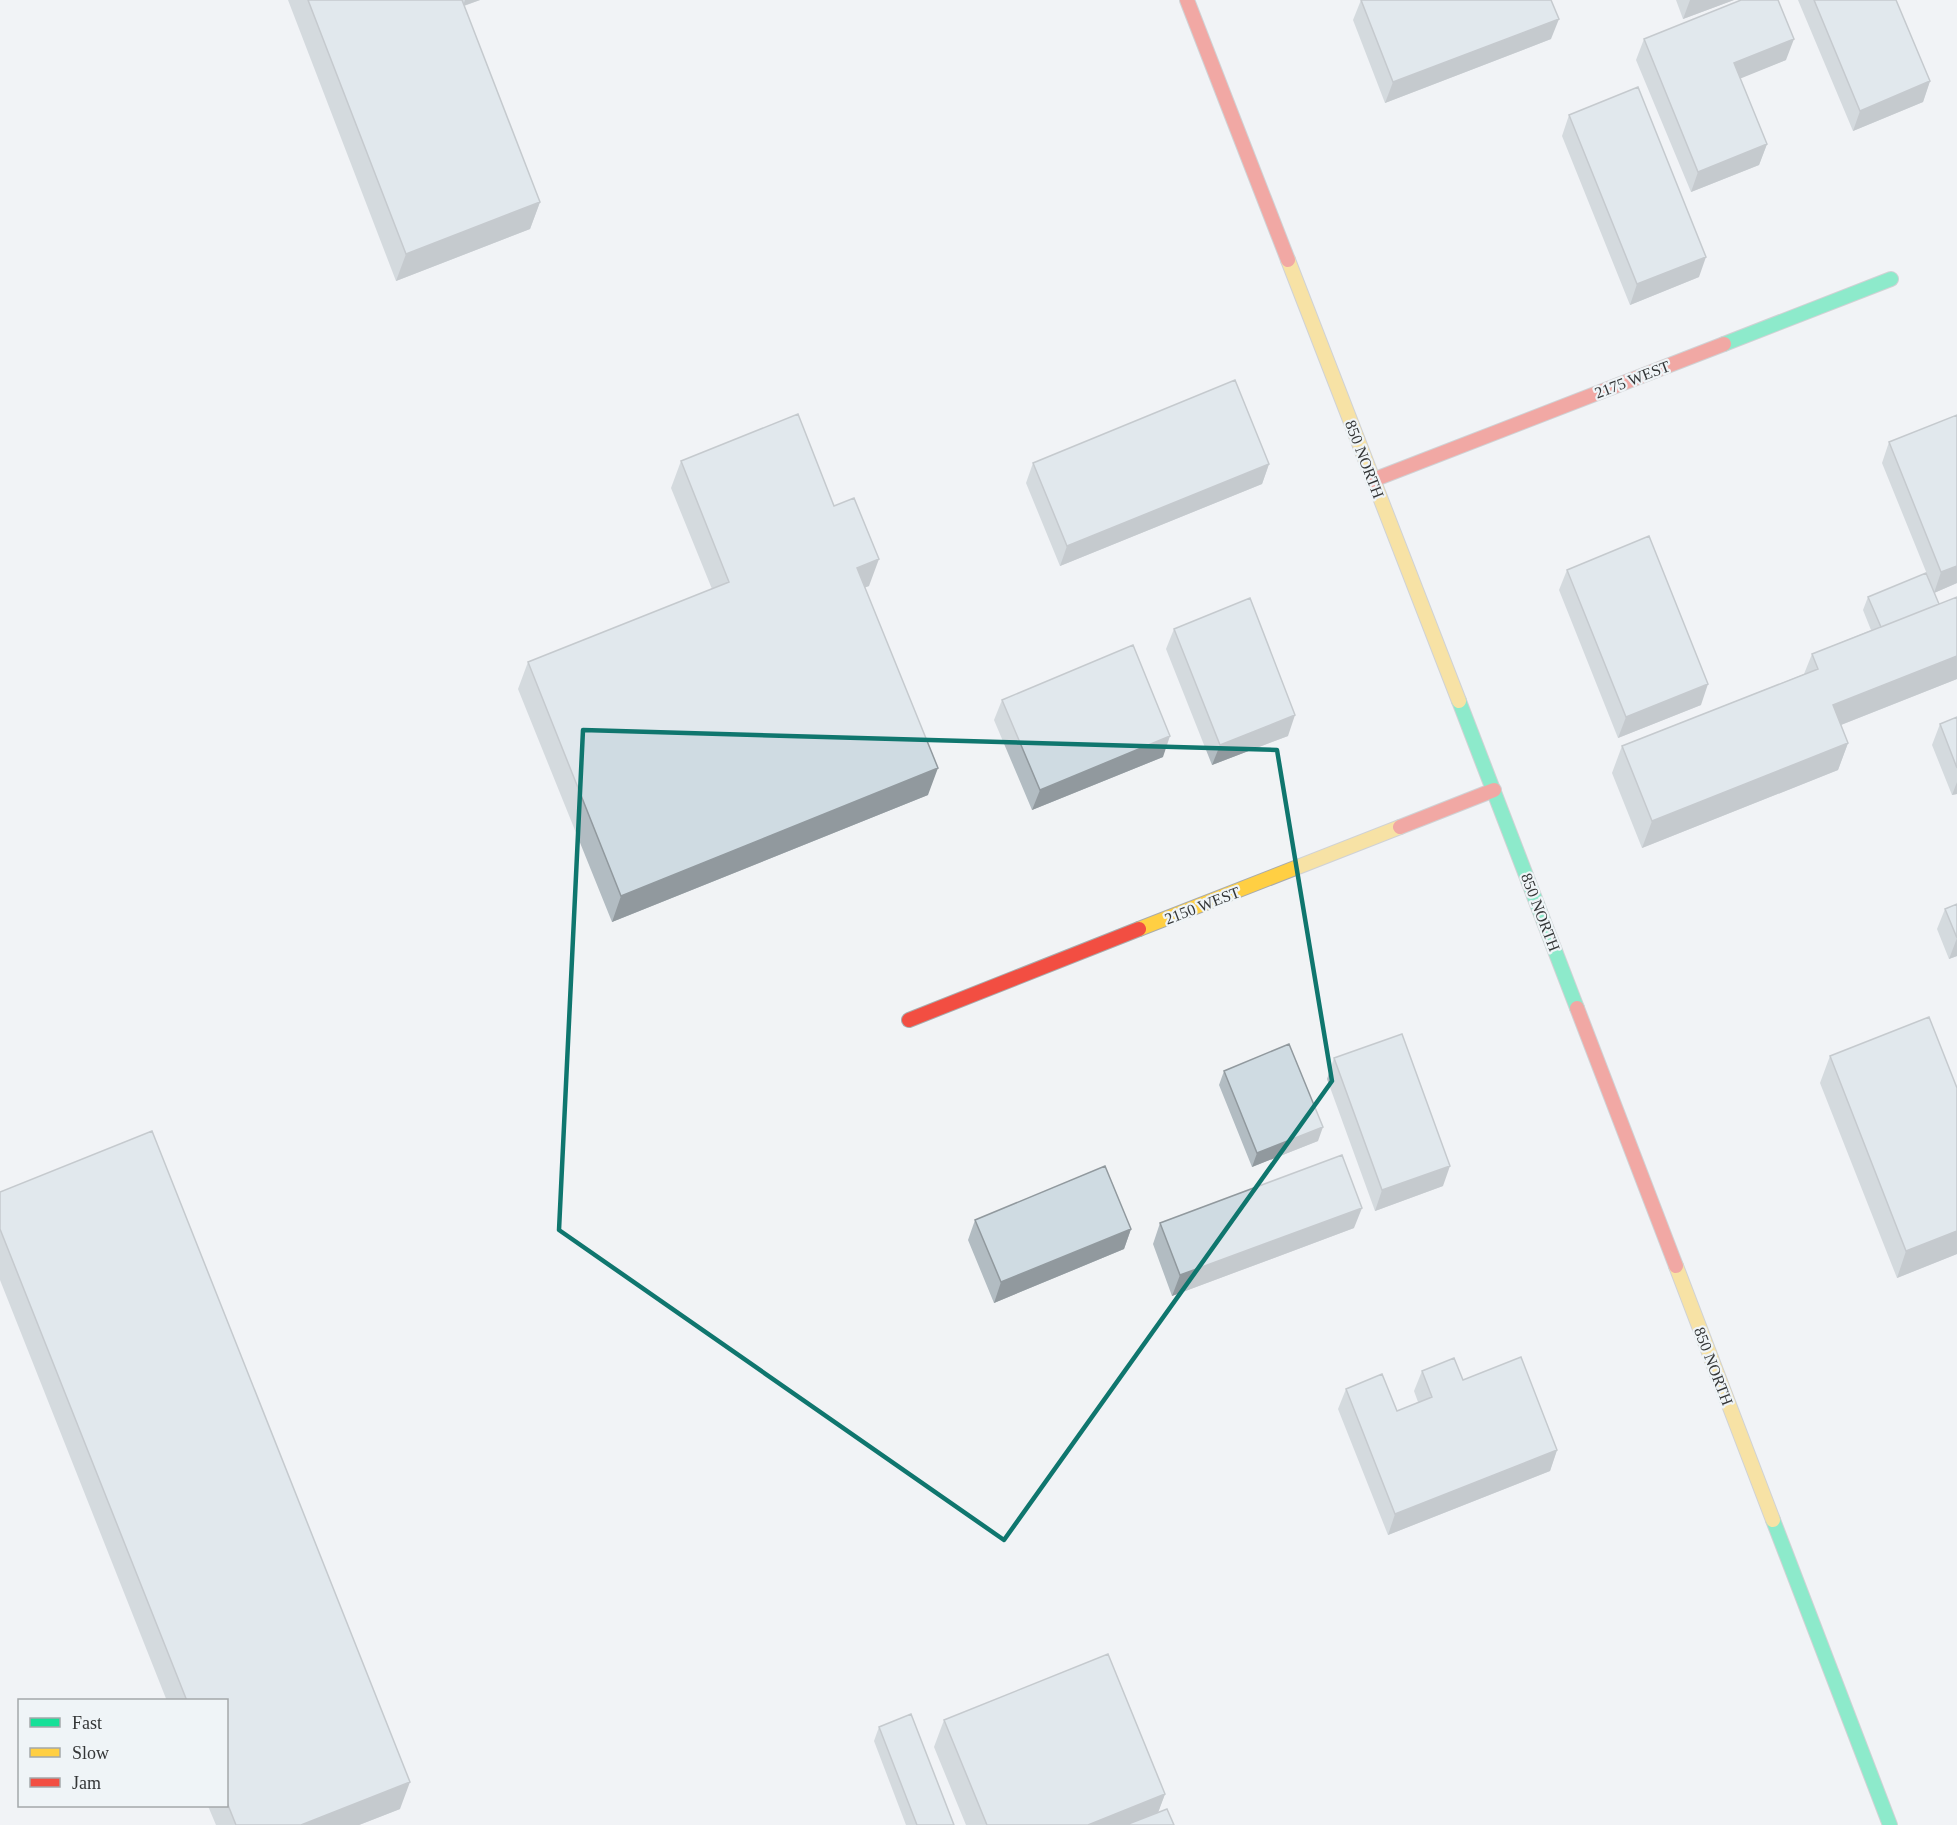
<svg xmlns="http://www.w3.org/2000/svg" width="1957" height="1825" font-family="Georgia,serif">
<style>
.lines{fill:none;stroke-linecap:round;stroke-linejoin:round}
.fast-casing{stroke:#a9abac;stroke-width:16}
.slow-casing{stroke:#a9abac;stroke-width:16}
.jam-casing{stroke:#a9abac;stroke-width:16}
.fast{stroke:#16e098;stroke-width:14}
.slow{stroke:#ffcf43;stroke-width:14}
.jam{stroke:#f24e42;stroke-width:14}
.wall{fill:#b2bcc2}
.shaded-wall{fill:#91999e}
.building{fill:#cfdbe2;stroke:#91999e;stroke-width:1.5}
.marked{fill:none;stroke:#0f766e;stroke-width:4.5;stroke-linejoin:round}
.labels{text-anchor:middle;stroke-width:4.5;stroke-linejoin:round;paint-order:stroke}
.street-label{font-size:16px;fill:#343637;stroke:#eff4f7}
</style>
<rect width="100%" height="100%" fill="#f1f3f5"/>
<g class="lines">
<g class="fast-casing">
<path id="fast" d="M1724,344L1891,279
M1459,701L1577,1008
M1773,1520L1890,1825"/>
</g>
<g class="slow-casing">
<path id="slow" d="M1288,260L1459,701
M1139,929L1400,827
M1676,1266L1773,1520"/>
</g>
<g class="jam-casing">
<path id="jam" d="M1187,0L1288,260
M1373,480L1724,344
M1400,827L1494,790
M1577,1008L1676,1266
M909,1020L1139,929"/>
</g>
<use href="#fast" class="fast"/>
<use href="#slow" class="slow"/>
<use href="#jam" class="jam"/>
</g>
<path class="wall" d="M288,0H480L464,6L540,202L530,229L396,281Z
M1361,0H1551V39L1385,103L1353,20Z
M1676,0H1734L1683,19Z
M1798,0H1896L1930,81L1923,102L1853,131Z
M1644,39L1786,60L1740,78L1767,144L1759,165L1691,192L1636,60Z
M1569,115L1699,277L1630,305L1562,136Z
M1957,415V583L1934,593L1939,604L1957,597V679L1841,725L1848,743L1838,770L1642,848L1612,773L1622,746L1804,674L1812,654L1871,630L1863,610L1868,597L1929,579L1882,463L1889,442Z
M681,461L834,506L869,586L865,587L928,795L612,922L518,689L528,662L712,589L671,488Z
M1033,463L1269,464L1262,484L1060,566L1026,483Z
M1567,570L1701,705L1618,738L1559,590Z
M1174,629L1288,736L1212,765L1166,649Z
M1002,700L1163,757L1032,810L994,720Z
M1957,717V794L1952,795L1932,745L1940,724Z
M1957,904V956L1949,959L1937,929L1945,909Z
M1830,1056L1957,1088V1254L1897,1278L1820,1083Z
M1334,1058L1443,1186L1375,1211L1327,1079Z
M1224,1071L1318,1141L1252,1167L1219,1085Z
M0,1192L400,1809L359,1825H216L208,1806H226V1701H167L0,1280Z
M975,1220L1131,1229L1124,1249L994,1303L968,1240Z
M1160,1223L1354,1228L1172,1296L1153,1244Z
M1422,1371L1463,1380L1557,1450L1550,1471L1388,1535L1338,1409L1346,1389L1397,1411L1418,1402L1414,1391Z
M944,1720L1165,1794L1158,1812L1174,1825H966L934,1747Z
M879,1727L954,1825H906L874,1741Z"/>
<path class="shaded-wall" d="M465,0H480L463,6Z
M1690,0H1734L1683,19Z
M1559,19L1551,39L1385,103L1393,82Z
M1794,39L1786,60L1727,84L1734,63Z
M1930,81L1923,102L1853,131L1860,111Z
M1767,144L1759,165L1691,192L1698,172Z
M540,202L530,229L396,281L406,254Z
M1706,257L1699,277L1630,305L1637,284Z
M1269,464L1262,484L1060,566L1067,546Z
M879,559L869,586L848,594L857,568Z
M1957,566V583L1934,593L1941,572Z
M1957,656V679L1823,732L1833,705Z
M1708,684L1701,705L1618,738L1626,717Z
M1295,715L1288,736L1212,765L1220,745Z
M1170,736L1163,757L1032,810L1040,790Z
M1848,743L1838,770L1642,848L1652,821Z
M938,768L928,795L612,922L621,896Z
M1957,782V794L1952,795Z
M1957,938V956L1949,959Z
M1323,1127L1318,1141L1252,1167L1257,1153Z
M1450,1166L1443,1186L1375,1211L1382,1190Z
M1362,1208L1354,1228L1172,1296L1180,1275Z
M1131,1229L1124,1249L994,1303L1001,1282Z
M1957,1231V1254L1897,1278L1906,1251Z
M1557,1450L1550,1471L1388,1535L1395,1514Z
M410,1782L400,1809L359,1825H301Z
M1165,1794L1155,1821L1144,1825H1088Z"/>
<path class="building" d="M308,0H462L540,202L406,254Z
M1361,0H1551L1559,19L1393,82Z
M1741,0H1778L1794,39L1734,63L1767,144L1698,172L1644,39Z
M1814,0H1896L1930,81L1860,111Z
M1638,87L1706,257L1637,284L1569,115Z
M1235,380L1269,464L1067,546L1033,463Z
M798,414L834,506L854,498L879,559L857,568L938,768L621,896L528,662L729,582L681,461Z
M1957,415V566L1941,572L1889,442Z
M1649,536L1708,684L1626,717L1567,570Z
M1926,573L1939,604L1881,627L1868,597Z
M1957,597V656L1833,705L1848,743L1652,821L1622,746L1818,669L1812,654Z
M1250,598L1295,715L1220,745L1174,629Z
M1133,645L1170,736L1040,790L1002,700Z
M1957,717V768L1940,724Z
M1957,904V938L1945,909Z
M1929,1017L1957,1088V1231L1906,1251L1830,1056Z
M1402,1034L1450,1166L1382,1190L1334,1058Z
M1289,1044L1323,1127L1257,1153L1224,1071Z
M152,1131L410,1782L301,1825H236L226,1800V1701H187L0,1229V1192Z
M1342,1155L1362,1208L1180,1275L1160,1223Z
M1105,1166L1131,1229L1001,1282L975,1220Z
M1521,1357L1557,1450L1395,1514L1346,1389L1382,1374L1397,1411L1432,1397L1422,1371L1454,1358L1463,1380Z
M1108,1654L1165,1794L1088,1825H987L944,1720Z
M911,1714L954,1825H917L879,1727Z
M1167,1809L1174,1825H1126Z"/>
<path d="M0 0H1957V1825H0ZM583,730L1277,750L1332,1081L1004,1540L559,1230Z" fill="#f1f3f5" fill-opacity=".55" fill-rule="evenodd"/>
<path class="marked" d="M583,730L1277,750L1332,1081L1004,1540L559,1230Z"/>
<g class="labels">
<g class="street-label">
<text transform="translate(1632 379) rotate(-21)" y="6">2175 WEST</text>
<text transform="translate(1365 459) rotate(69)" y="6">850 NORTH</text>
<text transform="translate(1202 905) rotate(-21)" y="6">2150 WEST</text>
<text transform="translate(1541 912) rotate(69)" y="6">850 NORTH</text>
<text transform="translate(1714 1366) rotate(69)" y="6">850 NORTH</text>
</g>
</g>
<rect x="18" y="1699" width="210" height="108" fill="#eff4f7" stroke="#a4a8aa" stroke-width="1.5"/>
<rect x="30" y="1718" width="30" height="9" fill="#16e098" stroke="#a4a8aa" stroke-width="1.5"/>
<text x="72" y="1729" font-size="18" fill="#343637">Fast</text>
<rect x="30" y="1748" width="30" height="9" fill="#ffcf43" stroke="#a4a8aa" stroke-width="1.5"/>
<text x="72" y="1759" font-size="18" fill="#343637">Slow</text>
<rect x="30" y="1778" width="30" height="9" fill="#f24e42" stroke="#a4a8aa" stroke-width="1.5"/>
<text x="72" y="1789" font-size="18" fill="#343637">Jam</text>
</svg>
